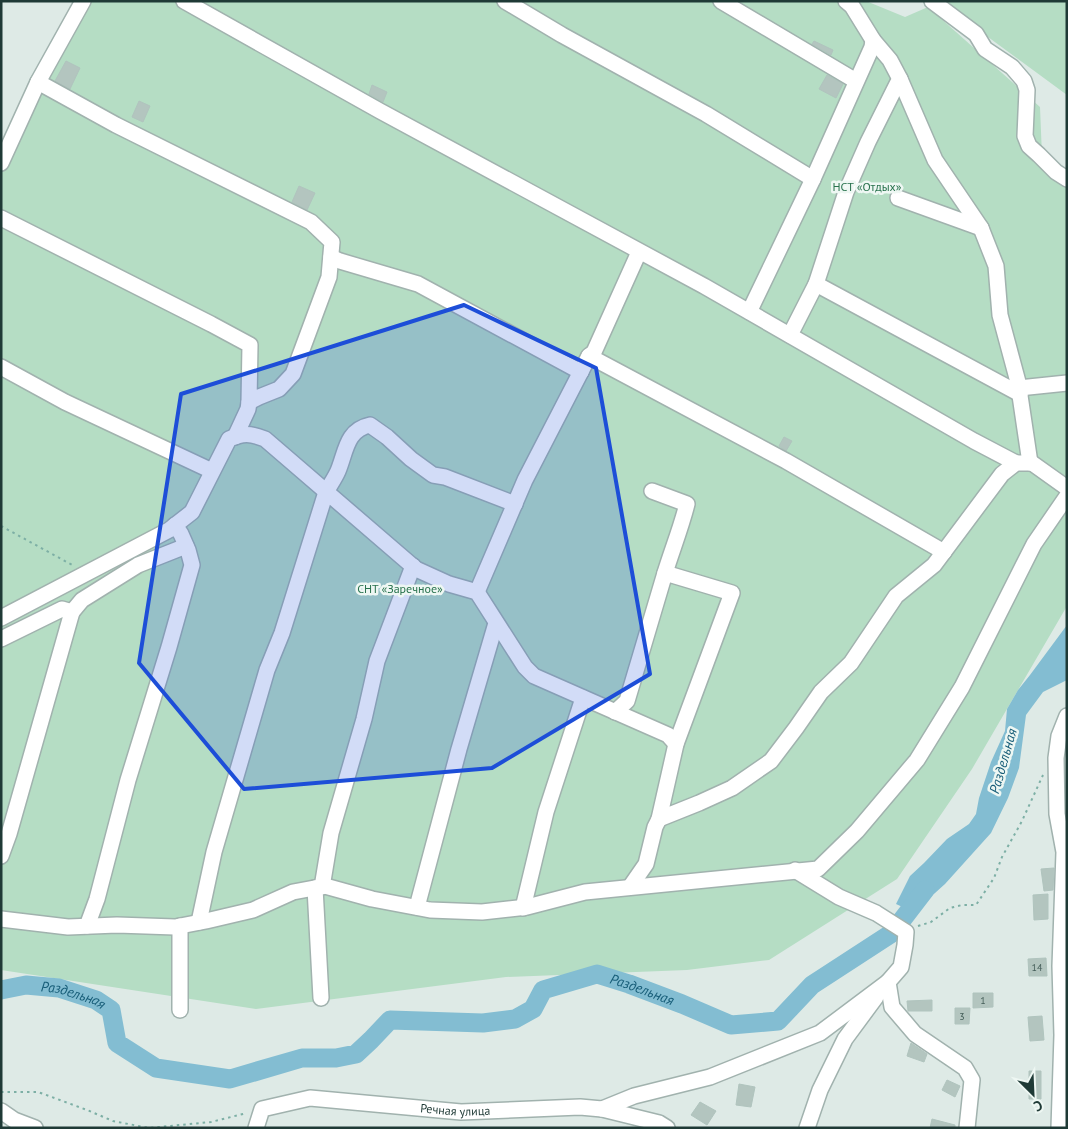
<svg xmlns="http://www.w3.org/2000/svg" width="1068" height="1129" font-family="'PT Sans',sans-serif">
<style>
.green{fill:#b5ddc4}
.water{fill:#83bdd2}
.lines{fill:none;stroke-linecap:round;stroke-linejoin:round}
.river{stroke:#83bdd2;stroke-width:19}
.building{fill:#b3c5bf;stroke:#b0c4be}
.minor-casing{stroke:#a1b2ae;stroke-width:18}
.path{stroke:#7dafa5;stroke-width:2;stroke-dasharray:2.5 4;stroke-linecap:butt}
.minor{stroke:#fff;stroke-width:15}
.marked{fill:#1d4ed8;fill-opacity:0.2;stroke:#1d4ed8;stroke-width:4;stroke-linejoin:round}
.labels{text-anchor:middle;stroke-width:5;stroke-linejoin:round;paint-order:stroke}
.number-label{font-size:10px;fill:#445d58}
.park-label{font-size:12px;fill:#28724d;stroke:#eef7f3}
.street-label{font-size:12px;fill:#1f3a36;stroke:#eef7f3}
.water-label{font-size:14px;font-style:italic;fill:#175d78;stroke:#eef7f3}
</style>
<rect width="100%" height="100%" fill="#deeae6"/>
<path class="green" d="M76,1H866L905,17L928,7L1040,107L1042,156L1067,174V606L972,769L897,879L769,960L687,970L506,977L256,1009L1,970V163Z
M939,1H1067V95Z"/>
<path class="water" d="M1067,625V680L1043,692L1026,715L1019,768L1008,798L991,833L945,884L925,902L909,910L896,904L910,876L924,863L947,839L969,824L976,814L979,798L991,762L1005,731L1007,709L1018,690L1030,675Z"/>
<g class="lines">
<path class="river" id="s1" d="M1,990L26,985L59,988L96,1000L111,1010L117,1043L156,1068L230,1079L302,1058H336L356,1054L371,1040L390,1020L483,1023L515,1019L533,1009L543,990L597,974L629,984L682,1004L731,1025L778,1021L812,985L892,933L925,890"/>
</g>
<path class="building" d="M814,41L833,50L831,55L812,44Z
M66,61L80,68L70,89L55,81Z
M827,75L843,84L836,98L819,89Z
M372,85L387,92L383,102L369,94Z
M139,101L150,106L143,122L132,117Z
M299,186L315,193L307,210L292,202Z
M784,437L792,441L786,451L779,446Z
M1054,868L1053,890L1044,891L1041,869Z
M1048,894V919L1034,920L1033,895Z
M1046,958L1047,976H1029L1028,959Z
M973,993H993V1007L973,1008Z
M932,1000V1011H908L907,1001Z
M955,1008H970L969,1024H955Z
M1042,1016L1044,1040L1030,1041L1028,1017Z
M911,1043L927,1054L924,1062L907,1056Z
M1029,1071H1041V1099H1029Z
M947,1080L960,1086L955,1097L942,1090Z
M739,1084L755,1087L751,1107L736,1105Z
M700,1102L716,1111L707,1125L691,1115Z
M932,1119L955,1125V1128H930Z"/>
<g class="lines">
<g class="minor-casing">
<g id="minor">
<path d="M184,1L380,111L704,286L974,441L1016,463"/>
<path d="M505,1L562,35L706,114L813,179"/>
<path d="M721,1L856,81"/>
<path d="M846,1L852,6L873,40L890,60L900,79L935,160L981,228L996,266L1000,315L1018,382L1030,463"/>
<path d="M932,1L976,34L985,49L1012,67L1024,81L1027,90L1025,136L1029,146L1039,155L1056,172L1067,179"/>
<path d="M1,163L38,82L83,1"/>
<path d="M898,198L981,228"/>
<path d="M1,218L211,324L250,345L249,402L259,397L279,389L293,374L329,277L332,242L311,222L116,125L38,82"/>
<path d="M331,257L340,261L418,284L581,372"/>
<path d="M816,284L1020,394"/>
<path d="M750,312L752,306L813,179L872,47L873,40"/>
<path d="M790,335L816,284L846,192L868,142L897,84L900,79"/>
<path d="M589,356L786,461L944,552"/>
<path d="M1,367L65,402L212,471"/>
<path d="M1019,388L1067,383"/>
<path d="M235,437L248,409L249,402"/>
<path d="M652,491L687,504C681,528 672,550 665,573"/>
<path d="M477,592L525,480L589,356L594,352L639,252"/>
<path d="M72,612L82,600L138,565L186,546"/>
<path d="M1,618L169,530L192,512L229,439C243,433 250,433 265,439L416,569L449,584L477,592L525,667L534,676L668,735L676,744"/>
<path d="M1,639L62,609L72,612L9,834L1,856"/>
<path d="M615,712L627,701L665,573L732,593L676,744L659,819L699,803L732,788L771,761L796,728L821,692L851,663L896,596L934,565L1002,474L1016,463H1032L1067,488"/>
<path d="M795,870L839,897L876,913L906,932L905,945L901,967L888,982L892,1007L915,1034L965,1068L972,1080L967,1128"/>
<path d="M322,887L331,833L364,719L377,661L413,566"/>
<path d="M630,887L646,864L655,827L659,819"/>
<path d="M315,888L321,998"/>
<path d="M417,907L459,749L496,623"/>
<path d="M523,908L546,812L583,698"/>
<path d="M1,919L68,927L117,925L175,927L206,921L253,910L293,892L325,886L372,899L430,910L482,912L527,907L585,892L818,869L857,831L917,760L962,687L1034,544L1067,496"/>
<path d="M199,922L214,852L267,670L282,633L326,492C330,485 335,478 338,471C346,452 346,430 370,425L387,437L411,459L433,475L445,477L515,504"/>
<path d="M87,926L97,899L128,780L169,647L192,565L188,550L181,534L175,525"/>
<path d="M180,1010V926"/>
<path d="M602,1109L634,1096L710,1077L820,1033L888,982"/>
<path d="M1,1111L14,1120L35,1128"/>
<path id="s2" d="M256,1128L262,1109L310,1098L461,1112L580,1107L602,1109L659,1123L667,1128"/>
<path d="M807,1128L820,1090L845,1039L876,997"/>
<path d="M1059,1128L1062,1035L1060,966L1064,852L1057,814L1056,758L1059,736L1067,716"/>
</g>
</g>
<path class="path" d="M1,526L74,566
M918,926L931,922L950,908L962,905H976L994,878L1002,857L1022,821L1043,775
M1,1092H38L87,1110L113,1121L149,1128L211,1122L247,1113"/>
<use href="#minor" class="minor"/>
</g>
<path class="marked" d="M464,305L596,368L650,674L492,768L244,789L139,663L181,394Z"/>
<g class="labels">
<g class="number-label">
<text x="1037" y="971">14</text>
<text x="983" y="1004">1</text>
<text x="962" y="1020">3</text>
</g>
<g class="park-label">
<text x="867" y="191">НСТ «Отдых»</text>
<text x="400" y="593">СНТ «Заречное»</text>
</g>
<g class="street-label">
<text dy="4" stroke="none"><textPath href="#s2" startOffset="215">Речная улица</textPath></text>
</g>
<g class="water-label">
<text transform="translate(1003 761) rotate(-74)" y="5">Раздельная</text>
<text dy="5" stroke="none"><textPath href="#s1" startOffset="719">Раздельная</textPath></text>
<text dy="5" stroke="none"><textPath href="#s1" startOffset="74">Раздельная</textPath></text>
</g>
</g>
<rect width="1068" height="1129" fill="none" stroke="#1f3a36" stroke-width="5"/>
<g transform="translate(1033 1094) rotate(156)" stroke="#eef7f3" stroke-width="4" paint-order="stroke">
<path d="M0-4L9 19L0 12L-9 19Z" fill="#1f3a36"/>
<text y="-8" font-size="14" font-weight="bold" text-anchor="middle" fill="#1f3a36">С</text>
</g>
</svg>
